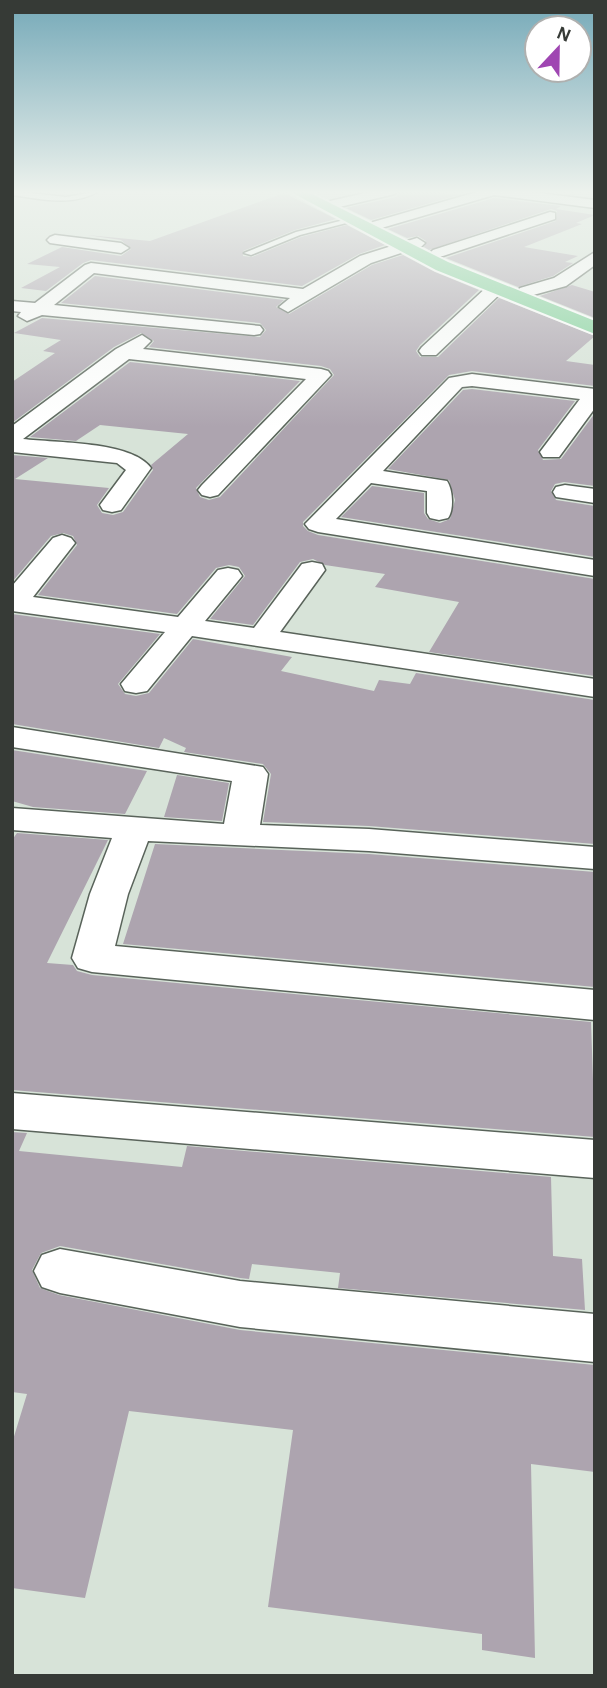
<svg xmlns="http://www.w3.org/2000/svg" width="607" height="1688" font-family="'Alegreya Sans',sans-serif">
<style>
.building{fill:#ada4af}
.lines{fill:none;stroke-linecap:round;stroke-linejoin:round}
.lane-casing{stroke:#59635a;stroke-width:3}
.street-casing{stroke:#59635a;stroke-width:3}
.primary-casing{stroke:#fff;stroke-width:4}
.lane{fill:#fff;fill-rule:evenodd}
.street{fill:#fff;fill-rule:evenodd}
.primary{fill:#82d29b;fill-rule:evenodd}
</style>
<rect width="100%" height="100%" fill="#d7e3d8"/>
<path class="building" d="M400,191H429L458,195L371,220L346,208L396,197Z
M284,193L336,219L295,230L243,251V256L252,257L301,237L347,225L385,245L359,254L302,286L91,260L83,263L46,291L21,288L60,267L27,264L62,247L121,256L131,249L121,240L87,235L150,241Z
M494,198L561,206L556,209L595,215L576,223L582,224L524,247L578,256L565,262L573,263L553,276L518,287L446,258L556,221L557,211L551,209L429,250L424,247L426,241L418,236L407,238L388,229Z
M403,255L435,272L479,290L420,345L416,351L420,357H438L499,298L595,336L566,361L595,365V386L472,371L449,375L303,522V526L308,531L318,535L595,579V676L429,652L459,602L375,587L385,574L325,565L313,559L300,562L253,625L210,619L245,576L239,567L229,565L216,568L177,614L38,595L77,545L73,536L63,533L51,536L12,582V455L48,458L15,479L109,488L97,505L102,513L113,515L123,512L153,470L151,465L188,434L100,425L76,441L30,437L130,362L300,381L196,488L200,497L209,500L220,497L334,375L330,369L321,366L149,347L154,341L141,333L114,347L12,423V382L55,353L43,351L61,340L14,333L42,318L260,337L266,330L260,323L61,303L95,276L284,300L276,307L289,314L372,265Z
M572,285L595,292V318L540,296Z
M472,389L575,401L538,450L543,460L561,459L595,413V486L564,482L555,484L551,491L556,500L595,506V557L341,517L372,486L424,493V513L428,519L440,523L450,519L455,500L449,480L388,469L463,390Z
M12,614L160,634L118,684L125,694L136,696L149,693L193,639L292,657L281,671L374,691L379,680L410,684L416,673L595,700V844L369,826L263,822L271,774L263,764L184,752L186,748L164,738L159,748L12,724Z
M12,750L147,771L125,814L33,807L12,801Z
M177,775L229,783L222,821L164,817Z
M17,833L108,840L47,963L73,965L77,971L92,975L591,1022L595,1137L12,1090V840Z
M155,844L369,854L595,872V987L123,944Z
M12,1132L27,1133L19,1151L182,1167L187,1146L551,1177L553,1256L582,1259L585,1310L338,1288L340,1273L252,1264L249,1279L240,1278L60,1246L41,1253L32,1270L40,1288L59,1295L240,1330L595,1365V1472L531,1464L535,1658L482,1650V1634L268,1607L293,1430L129,1411L85,1598L12,1588V1443L27,1394L12,1392Z"/>
<g class="lines">
<g class="lane-casing">
<path id="lane" d="M12,191L66,197L99,191C73,207 41,199 12,195Z
M352,218L354,221L300,235L251,255L244,253L296,232Z"/>
</g>
<g class="street-casing">
<path id="street" d="M374,191H397L395,194L335,208L328,204L330,201Z
M480,191H523L595,200V208L494,195L378,229L371,225L373,222Z
M550,212L555,213V219L443,256H433L430,253L433,250Z
M55,235L121,243L129,248L121,253L50,243L47,240L50,237Z
M417,238L425,243L422,246L371,263L288,312L279,307L290,298L94,273L54,305L260,326L263,330L260,334L254,335L42,315L27,321L18,316L21,312L12,311V301L35,303L85,265L91,263L303,289L360,256Z
M595,252V265L566,286L526,297L518,292L520,288L554,278Z
M495,284L503,289L501,293L436,355H422L419,351L422,347L489,285Z
M142,335L151,341L143,349L321,369L328,371L331,375L218,495L210,497L202,495L198,490L202,485L306,379L129,359L23,439C55,443 132,441 151,468L121,510L112,512L103,510L100,505L126,470L117,463L12,452V426L116,349Z
M472,374L595,389V408L559,457H543L540,452L580,399L472,386L462,387L383,471L447,481C453,490 454,510 448,518L439,520L430,518L427,513V491L371,483L336,519L595,560V576L318,532L309,529L305,524L449,378Z
M565,485L595,489V503L556,497L553,492L556,487Z
M62,535L71,538L75,543L33,597L178,617L218,570L228,568L238,570L242,576L205,621L254,628L302,564L312,562L322,564L325,570L280,632L595,679V697L192,636L147,691L136,693L125,691L121,684L165,632L12,611V586L53,538Z
M12,727L263,767L268,774L260,825L369,829L595,847V869L369,851L148,841L128,894L115,946L595,990V1020L92,972L78,968L72,958L90,894L112,838L12,830V808L224,824L232,781L12,747Z
M12,1093L595,1140V1178L12,1129Z
M60,1249L240,1281L595,1314V1362L240,1327L60,1293L42,1287L34,1271L42,1255Z"/>
</g>
<g class="primary-casing">
<path id="primary" d="M289,191H306L448,262L595,321V334L436,270Z"/>
</g>
<use href="#lane" class="lane"/>
<use href="#street" class="street"/>
<use href="#primary" class="primary"/>
</g>
<linearGradient id="sky" x2="0" y2="1"><stop stop-color="#75a9b8"/><stop offset="0.45" stop-color="#edf2ed"/><stop offset="1" stop-color="#edf2ed" stop-opacity="0"/></linearGradient>
<rect width="607" height="427" fill="url(#sky)"/>
<rect width="607" height="1688" fill="none" stroke="#363a36" stroke-width="28"/>
<g transform="translate(558 49) rotate(22)"><circle r="33" fill="#ffffff" stroke="#afb0af" stroke-width="2"/>
<path d="M0-5L12 26L0 18L-12 26Z" fill="#9f46b2"/>
<text y="-10" font-size="19" font-weight="bold" text-anchor="middle" fill="#363a36">N</text>
</g>
</svg>
